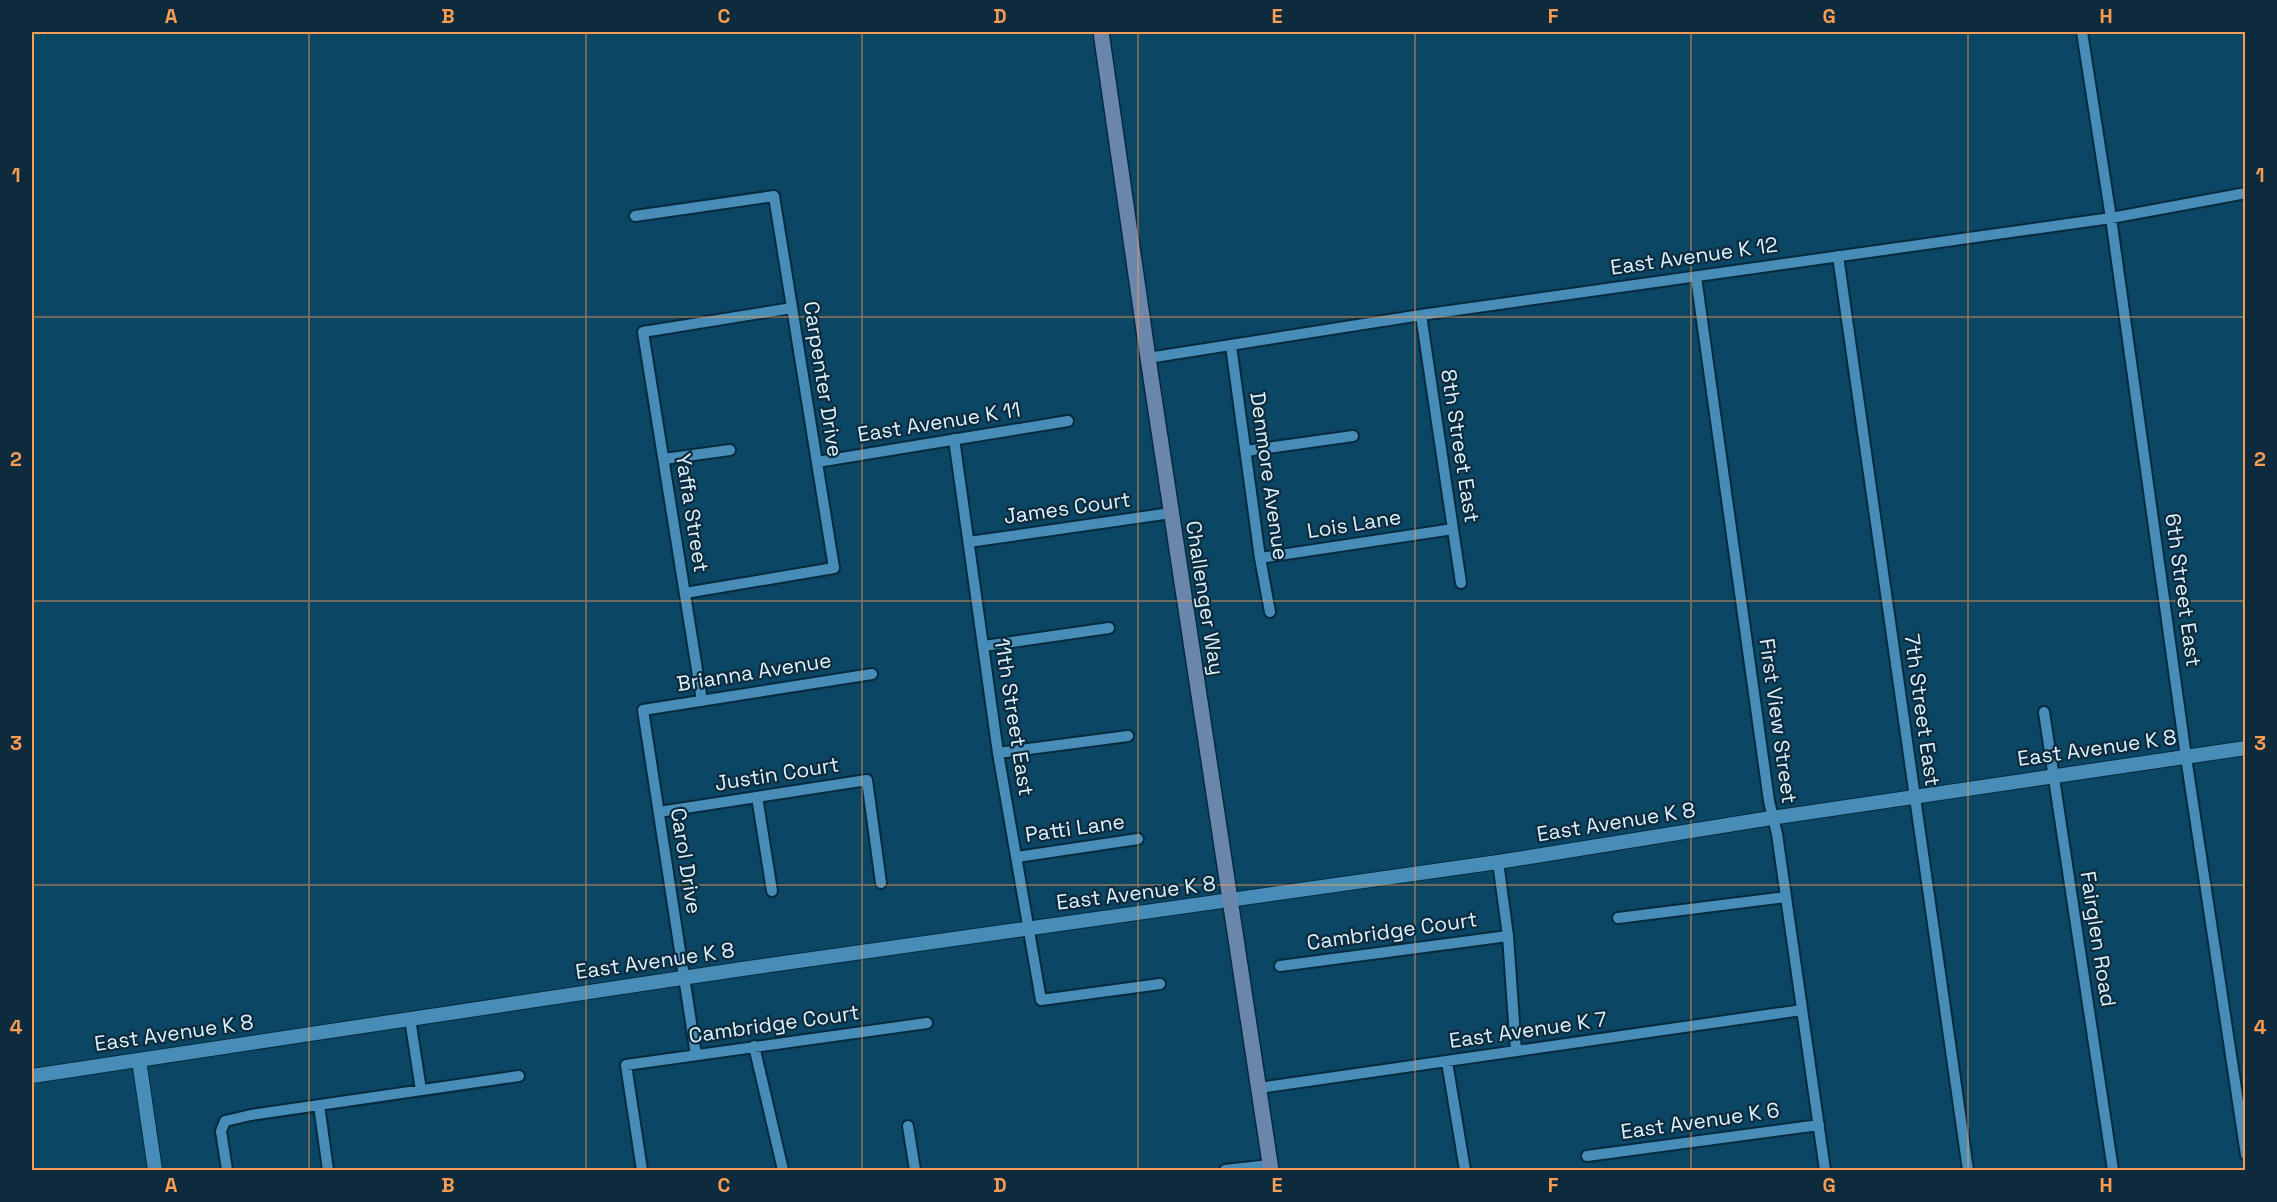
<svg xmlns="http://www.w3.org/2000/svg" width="2277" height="1202" font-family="'Space Grotesk',sans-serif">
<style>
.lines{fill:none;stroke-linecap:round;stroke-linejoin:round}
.minor-casing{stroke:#032b40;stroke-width:14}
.tertiary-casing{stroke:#032b40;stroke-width:16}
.secondary-casing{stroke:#032b40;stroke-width:18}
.minor{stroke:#478db7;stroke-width:10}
.tertiary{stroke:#478db7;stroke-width:14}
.secondary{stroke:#6a86ab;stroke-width:15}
.grid{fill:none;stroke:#fc9d53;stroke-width:1.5;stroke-opacity:0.55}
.labels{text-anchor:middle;stroke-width:4.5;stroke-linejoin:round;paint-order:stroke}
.street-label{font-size:21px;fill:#dcf1fe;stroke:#0d2b3c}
.neatline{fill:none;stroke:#fc9d53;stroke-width:2}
.grid-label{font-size:20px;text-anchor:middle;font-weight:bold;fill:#fc9d53}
</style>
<rect width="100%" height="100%" fill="#0b4664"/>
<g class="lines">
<g class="minor-casing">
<path id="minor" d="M2082,32L2111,218L2186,757L2246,1155
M635,216L774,196L834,568L685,593
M1838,256L1968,1170
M1696,277L1769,801L1777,834L1825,1170
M1421,315L1461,583
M1231,346L1260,558L1270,612
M1148,358L1421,315L2111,218L2246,193
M954,439L998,753L1041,1000L1160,984
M1246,451L1353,436
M664,459L730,450
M817,462L1068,421
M969,542L1171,513
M1260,558L1453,529
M984,646L1109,628
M702,701L643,332L792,308
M2044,712L2113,1170
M998,753L1128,736
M757,797L772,891
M659,812L867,780L881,883
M1017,857L1138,839
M1498,862L1508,936L1516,1051
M1618,918L1786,897
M1280,966L1508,936
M410,1019L421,1090
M754,1046L783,1170
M696,1055L643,710L872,674
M1447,1062L1465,1170
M1259,1088L1802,1010
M319,1105L328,1170
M908,1126L915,1170
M1587,1156L1819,1125
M227,1170L221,1131L225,1121L251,1115L519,1076
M642,1170L626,1065L927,1023
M1225,1170L1270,1165"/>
</g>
<g class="tertiary-casing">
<path id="tertiary" d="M139,1060L155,1170
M32,1076L742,969L1498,862L1771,818L2246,748"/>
</g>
<g class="secondary-casing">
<path id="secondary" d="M1101,32L1148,358L1271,1170"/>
</g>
<use href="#minor" class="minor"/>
<use href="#tertiary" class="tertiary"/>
<use href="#secondary" class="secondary"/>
</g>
<path class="grid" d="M309,32V1170M586,32V1170M862,32V1170M1138,32V1170M1415,32V1170M1691,32V1170M1968,32V1170M32,317H2246M32,601H2246M32,885H2246"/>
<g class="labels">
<g class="street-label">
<text transform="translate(1694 256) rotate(-8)" y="7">East Avenue K 12</text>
<text transform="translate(823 379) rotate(81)" y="7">Carpenter Drive</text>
<text transform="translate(939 422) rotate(-9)" y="7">East Avenue K 11</text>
<text transform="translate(1460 446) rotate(81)" y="7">8th Street East</text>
<text transform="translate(1269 476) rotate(82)" y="7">Denmore Avenue</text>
<text transform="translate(1067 508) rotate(-8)" y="7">James Court</text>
<text transform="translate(692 513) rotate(81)" y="7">Yaffa Street</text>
<text transform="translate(1354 524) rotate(-9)" y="7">Lois Lane</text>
<text transform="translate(2183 590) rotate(82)" y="7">6th Street East</text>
<text transform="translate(1205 598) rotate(81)" y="7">Challenger Way</text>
<text transform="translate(754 672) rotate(-9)" y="7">Brianna Avenue</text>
<text transform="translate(1922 710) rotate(82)" y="7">7th Street East</text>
<text transform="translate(1014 717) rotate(81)" y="7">11th Street East</text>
<text transform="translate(1778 721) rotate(82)" y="7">First View Street</text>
<text transform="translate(2097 748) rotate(-8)" y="7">East Avenue K 8</text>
<text transform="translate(777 774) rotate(-9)" y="7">Justin Court</text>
<text transform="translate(1616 822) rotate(-9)" y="7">East Avenue K 8</text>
<text transform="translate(1075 828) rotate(-8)" y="7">Patti Lane</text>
<text transform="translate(686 861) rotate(81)" y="7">Carol Drive</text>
<text transform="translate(1136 893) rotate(-7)" y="7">East Avenue K 8</text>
<text transform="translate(1392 931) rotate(-8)" y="7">Cambridge Court</text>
<text transform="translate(2098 939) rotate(81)" y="7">Fairglen Road</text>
<text transform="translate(655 961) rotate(-8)" y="7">East Avenue K 8</text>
<text transform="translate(774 1024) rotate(-8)" y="7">Cambridge Court</text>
<text transform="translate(1528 1030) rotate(-8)" y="7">East Avenue K 7</text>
<text transform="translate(174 1033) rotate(-8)" y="7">East Avenue K 8</text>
<text transform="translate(1700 1121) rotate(-8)" y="7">East Avenue K 6</text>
</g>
</g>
<rect width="2277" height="1202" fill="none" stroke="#0d2b3c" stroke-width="66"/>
<rect x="33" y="33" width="2211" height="1136" class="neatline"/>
<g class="grid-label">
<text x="171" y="23">A</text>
<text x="448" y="23">B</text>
<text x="724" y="23">C</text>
<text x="1000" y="23">D</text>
<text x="1277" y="23">E</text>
<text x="1553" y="23">F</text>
<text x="1829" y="23">G</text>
<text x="2106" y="23">H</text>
<text x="16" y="182">1</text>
<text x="2260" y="182">1</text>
<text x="16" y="466">2</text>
<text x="2260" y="466">2</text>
<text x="16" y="750">3</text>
<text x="2260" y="750">3</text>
<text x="16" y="1034">4</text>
<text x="2260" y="1034">4</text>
<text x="171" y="1192">A</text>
<text x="448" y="1192">B</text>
<text x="724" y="1192">C</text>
<text x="1000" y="1192">D</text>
<text x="1277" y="1192">E</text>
<text x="1553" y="1192">F</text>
<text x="1829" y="1192">G</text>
<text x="2106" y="1192">H</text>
</g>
</svg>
